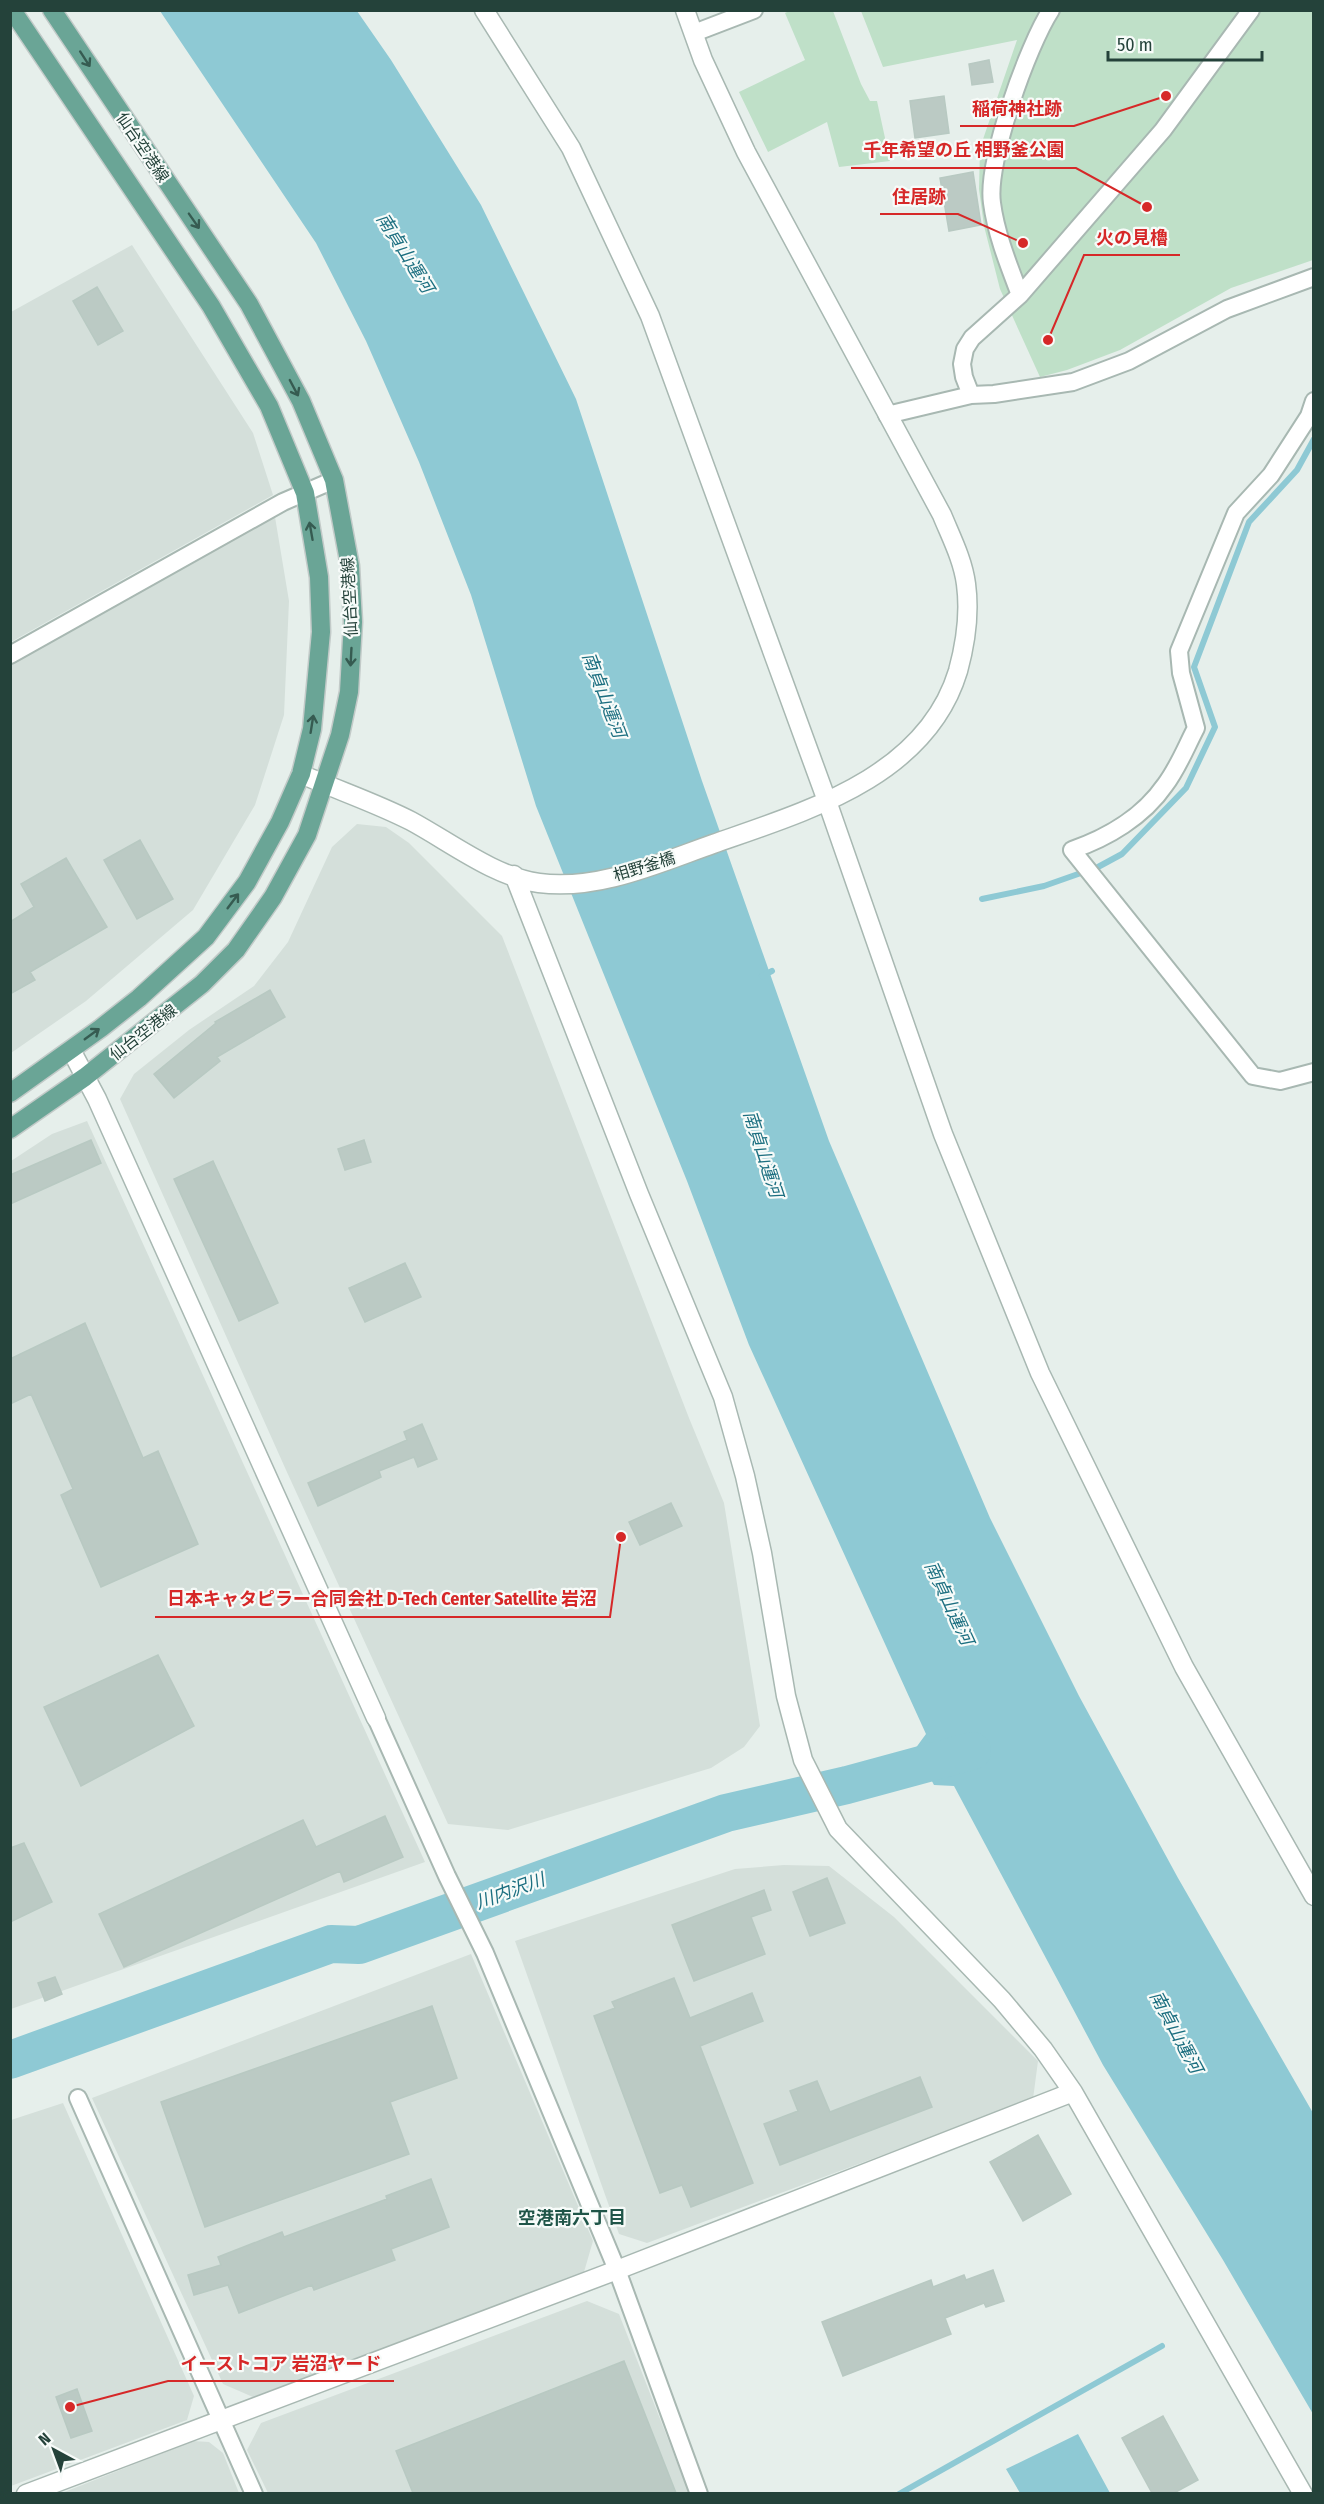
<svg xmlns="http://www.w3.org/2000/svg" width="1324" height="2504" font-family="'Fira Sans Condensed','Noto Sans JP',sans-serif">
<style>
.built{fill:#d4dfda}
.green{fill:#bfe0c8}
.water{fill:#8ec9d4}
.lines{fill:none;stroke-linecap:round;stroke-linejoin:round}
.stream{stroke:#8ec9d4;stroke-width:6}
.river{stroke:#8ec9d4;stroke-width:38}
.building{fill:#bbcac4;stroke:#b8c9c2;stroke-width:1.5}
.minor-casing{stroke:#a8b8b2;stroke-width:20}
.tertiary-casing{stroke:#a8b8b2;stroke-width:21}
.primary-casing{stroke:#c2cac8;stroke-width:21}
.minor{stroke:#fff;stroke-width:16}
.tertiary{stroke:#fff;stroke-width:18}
.primary{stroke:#6aa596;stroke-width:18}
.oneway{stroke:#365b51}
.labels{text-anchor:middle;stroke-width:4.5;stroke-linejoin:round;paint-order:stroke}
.street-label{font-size:16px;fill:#24423a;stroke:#f7fbf9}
.water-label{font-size:18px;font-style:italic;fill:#1c6f80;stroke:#f7fbf9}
.neighbourhood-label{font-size:18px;font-weight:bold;fill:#1f5548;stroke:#f7fbf9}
.leader{fill:none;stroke:#d62828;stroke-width:2}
.callout-dot{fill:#d62828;stroke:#f7fbf9;stroke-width:2}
.callout-label{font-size:18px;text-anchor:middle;font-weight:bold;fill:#d62828;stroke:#f7fbf9;stroke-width:4.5;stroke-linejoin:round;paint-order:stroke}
</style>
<rect width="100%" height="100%" fill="#e6efeb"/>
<path class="built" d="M132,245L253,433L273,495L11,642V312Z
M275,517L289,601L284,715L255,805L193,910L86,1001L11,1053V665Z
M357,824L386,827L409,843L502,936L689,1418L724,1503L760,1726L744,1747L711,1768L508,1830L448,1824L286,1470L120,1099L134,1074L189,1030L254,986L288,942L332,847Z
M87,1121L425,1862L11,2009V1161L52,1134Z
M784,1865L829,1866L894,1917L1038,2061L1033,2099L647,2243L619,2234L515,1941L735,1869Z
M471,1954L593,2241L584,2272L253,2397L223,2384L92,2098Z
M63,2103L194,2396L187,2420L11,2486V2120Z
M587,2301L619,2314L689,2493H268L247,2450L261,2423Z
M193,2441L209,2442L223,2453L239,2493H62Z"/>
<path class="green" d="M789,11H833L861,84L870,101H877L890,161L839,167L827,122L768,152L739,92L805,60L785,13Z
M861,11H1313V260L1231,288L1120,350L1067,370L1040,377L1000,289L984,226L979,189L980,148L1017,40L883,67Z"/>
<path class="water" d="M160,11H357L391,60L481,205L576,399L702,781L829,1141L990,1518L1079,1696L1178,1878L1313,2113V2414L1223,2260L1103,2065L954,1786L934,1785L915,1749L926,1734L749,1345L687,1181L536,806L471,595L419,462L366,341L316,243Z
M1078,2434L1110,2493H1020L1006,2469Z"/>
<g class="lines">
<path class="stream" d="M982,899L1044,886L1098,867L1122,854L1186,788L1215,727L1194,667L1249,522L1297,470L1314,439
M762,976L772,971
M899,2494L1162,2346"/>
<path class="river" d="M10,2060L331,1944L359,1945L726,1813L847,1785L972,1751"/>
</g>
<path class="building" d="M989,60L993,82L972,85L969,64Z
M944,96L949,133L915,138L910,101Z
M973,172L981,225L949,231L940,178Z
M97,287L123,331L98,345L73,301Z
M140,840L173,899L137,919L104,860Z
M66,858L107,927L30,972L35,980L10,994V922L34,907L21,884Z
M270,990L285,1017L217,1057L220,1061L174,1098L154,1074L216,1023L215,1022Z
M91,1140L101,1163L10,1204V1175Z
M364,1140L371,1162L345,1170L338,1149Z
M213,1161L278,1303L239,1321L174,1179Z
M405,1263L421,1297L365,1322L349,1288Z
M85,1323L143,1458L158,1451L198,1544L101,1587L61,1495L73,1489L31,1394L10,1404V1359Z
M422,1424L437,1459L418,1467L414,1457L379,1471L381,1477L318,1506L308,1483L407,1440L404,1432Z
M671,1503L682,1526L640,1545L629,1522Z
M158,1655L194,1726L81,1786L44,1707Z
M385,1816L403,1857L344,1882L340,1871L124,1967L99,1914L303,1820L316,1847Z
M24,1843L52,1902L10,1922V1848Z
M827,1878L845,1923L810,1936L793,1892Z
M764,1890L771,1910L751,1917L765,1954L694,1981L672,1925Z
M55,1977L62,1994L45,2001L38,1983Z
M674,1978L690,2018L752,1993L763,2021L700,2046L753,2183L691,2207L682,2185L660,2193L594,2016L615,2008L612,2002Z
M432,2006L457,2078L390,2102L409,2154L205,2227L161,2102Z
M920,2077L932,2107L780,2165L764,2124L798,2111L790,2091L817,2081L830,2112Z
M1038,2135L1071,2194L1023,2221L990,2162Z
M431,2179L449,2227L391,2249L395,2260L314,2290L312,2285L239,2313L228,2285L194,2295L188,2275L221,2265L218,2257L282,2232L284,2237L387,2199L386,2196Z
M993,2270L1004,2301L986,2307L984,2303L945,2318L951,2334L843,2376L822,2322L931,2280L933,2287L964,2275L966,2280Z
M624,2361L676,2493H413L396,2451Z
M77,2389L92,2431L71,2438L56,2397Z
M1163,2416L1198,2480L1174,2493H1152L1122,2438Z"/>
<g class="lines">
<g class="minor-casing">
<path id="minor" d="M694,33L754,10
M1020,295C1009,266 996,234 992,203C986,162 1028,45 1051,10
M971,395L964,377L962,364L965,349L972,338L1020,295L1163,130L1251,10
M1314,401L1309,416L1271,475L1236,513L1179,651L1181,673L1196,728C1186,747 1178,768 1165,785C1143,817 1107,838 1072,850L1253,1076L1280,1081L1314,1072
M887,415L971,395L994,394L1073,382L1129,361L1227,309L1314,277
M10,655L283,502L334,480
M376,1718L447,1876L485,1953L617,2270L699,2494
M78,2098L254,2494"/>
</g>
<g class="tertiary-casing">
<path id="tertiary" d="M484,10L571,148L650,316L827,801L943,1134L1040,1373L1184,1667L1314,1896
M301,774C337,790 376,803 411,821C450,842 495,877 539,883C598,891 659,863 713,844C807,811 926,777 958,671C966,642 970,614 966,584C963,560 951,537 942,515L746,152L703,60L685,10
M514,875L639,1194L723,1397L745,1476L762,1553L786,1696L803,1760L838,1829L1002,2000L1043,2049L1073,2092L1303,2494
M71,1050L97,1099L376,1718
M26,2494L617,2270L1073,2092"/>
</g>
<g class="primary-casing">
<path id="primary" d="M10,1093L101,1028L139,998L206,937L247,882L280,822L301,774L312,729L321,632L319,577L305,493L269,406L211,306L12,10
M10,1129L85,1077L202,984L236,950L273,897L307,835L340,735L349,692L353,622L350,566L334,480L301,401L249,304L52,10"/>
</g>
<use href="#minor" class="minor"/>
<use href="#tertiary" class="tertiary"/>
<use href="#primary" class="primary"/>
</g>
<defs><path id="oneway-shaft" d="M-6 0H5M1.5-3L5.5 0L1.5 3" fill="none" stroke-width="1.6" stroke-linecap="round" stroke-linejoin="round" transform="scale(1.5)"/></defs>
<g class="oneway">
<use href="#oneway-shaft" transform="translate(85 59) rotate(57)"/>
<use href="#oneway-shaft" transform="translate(194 221) rotate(55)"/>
<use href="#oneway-shaft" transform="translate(294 388) rotate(62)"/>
<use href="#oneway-shaft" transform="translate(311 531) rotate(-100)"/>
<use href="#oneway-shaft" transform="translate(351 657) rotate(93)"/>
<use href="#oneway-shaft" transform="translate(312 724) rotate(-81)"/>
<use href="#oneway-shaft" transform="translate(233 901) rotate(-53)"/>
<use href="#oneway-shaft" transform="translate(92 1034) rotate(-36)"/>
</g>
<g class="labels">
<g class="street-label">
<text transform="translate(143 147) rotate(56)" y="6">仙台空港線</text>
<text transform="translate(349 597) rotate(-93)" y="6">仙台空港線</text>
<text transform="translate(644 866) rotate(-17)" y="6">相野釜橋</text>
<text transform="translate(143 1032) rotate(-38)" y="6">仙台空港線</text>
</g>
<g class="water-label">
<text transform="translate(405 253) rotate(58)" y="6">南貞山運河</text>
<text transform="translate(604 695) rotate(69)" y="6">南貞山運河</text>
<text transform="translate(763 1154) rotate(72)" y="6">南貞山運河</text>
<text transform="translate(949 1603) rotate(65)" y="6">南貞山運河</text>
<text transform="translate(510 1891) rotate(-20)" y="6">川内沢川</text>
<text transform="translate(1176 2032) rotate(62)" y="6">南貞山運河</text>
</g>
<g class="neighbourhood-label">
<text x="572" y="2224">空港南六丁目</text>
</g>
</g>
<path class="leader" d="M1166 96L1074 126H960M1147 207L1076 168H851M1023 243L958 214H880M1048 340L1084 255H1180M621 1537L610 1617H155M70 2407L168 2381H394"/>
<g class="callout-dot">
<circle cx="1166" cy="96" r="6"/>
<circle cx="1147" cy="207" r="6"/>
<circle cx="1023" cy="243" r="6"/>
<circle cx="1048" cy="340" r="6"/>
<circle cx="621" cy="1537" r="6"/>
<circle cx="70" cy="2407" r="6"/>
</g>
<g class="callout-label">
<text x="1017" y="115">稲荷神社跡</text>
<text x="964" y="156">千年希望の丘 相野釜公園</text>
<text x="919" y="203">住居跡</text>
<text x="1132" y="244">火の見櫓</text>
<text x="382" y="1605">日本キャタピラー合同会社 D-Tech Center Satellite 岩沼</text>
<text x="281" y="2370">イーストコア 岩沼ヤード</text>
</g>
<rect width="1324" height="2504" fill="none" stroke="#24423a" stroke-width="24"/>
<g transform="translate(54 2450) rotate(319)" stroke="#f7fbf9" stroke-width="4.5" paint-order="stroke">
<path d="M0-4.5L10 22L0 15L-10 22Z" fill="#24423a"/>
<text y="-9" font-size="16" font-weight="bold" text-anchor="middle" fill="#24423a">N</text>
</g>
<path d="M1108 51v9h154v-9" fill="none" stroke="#24423a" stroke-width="3"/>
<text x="1117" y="51" font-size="18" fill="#24423a" stroke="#f7fbf9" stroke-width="4.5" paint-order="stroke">50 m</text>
</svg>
